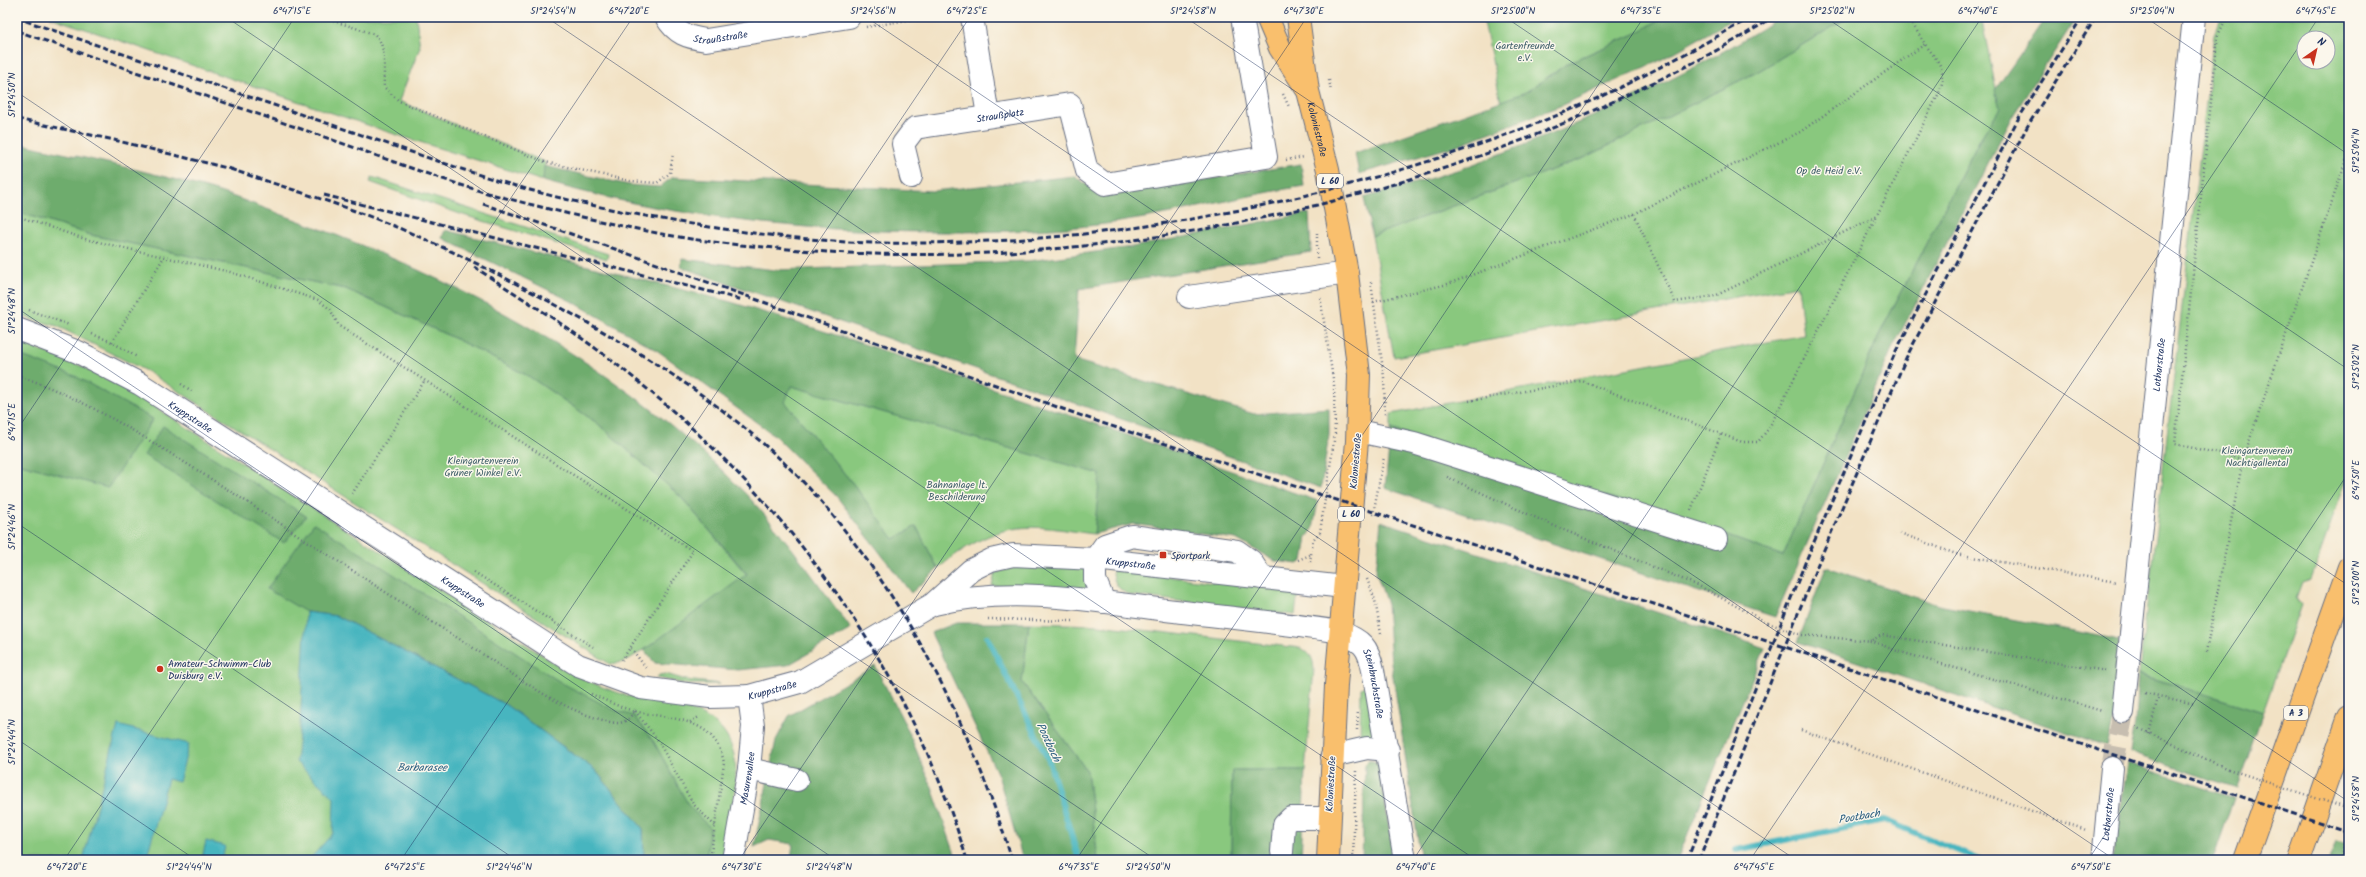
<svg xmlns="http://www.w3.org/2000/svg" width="2366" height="877" font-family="Kalam,sans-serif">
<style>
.green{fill:#89c87e;stroke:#527c6e;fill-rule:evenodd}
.forest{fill:#6eac6d;stroke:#446e66}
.water{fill:#46b5bf;stroke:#30728e}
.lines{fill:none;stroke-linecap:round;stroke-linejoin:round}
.stream{stroke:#46b5bf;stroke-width:6}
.minor-tunnel{stroke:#c7beb0;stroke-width:22;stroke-dasharray:22 11;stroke-linecap:butt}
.minor-casing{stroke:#666e82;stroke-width:24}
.major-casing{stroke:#666e82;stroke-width:24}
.highway-casing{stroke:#666e82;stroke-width:24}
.path{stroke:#666e82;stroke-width:2.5;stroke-dasharray:1 3;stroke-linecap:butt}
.minor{stroke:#fff;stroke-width:22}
.major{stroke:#f9bf6d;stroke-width:22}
.highway{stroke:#f9bf6d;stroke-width:22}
.rail{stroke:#1b2f5e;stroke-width:3;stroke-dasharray:6 3;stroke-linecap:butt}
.path-bridge{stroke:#666e82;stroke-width:2.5;stroke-dasharray:1 3;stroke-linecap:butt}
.ticks{fill:none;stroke:#1b2f5e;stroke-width:1;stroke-opacity:0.45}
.poi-dot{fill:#c8321e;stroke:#fbf7ec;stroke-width:1.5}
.labels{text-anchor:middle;stroke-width:3;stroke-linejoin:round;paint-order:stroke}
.shield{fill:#fbf7ec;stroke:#5e6b89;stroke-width:1}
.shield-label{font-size:9px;font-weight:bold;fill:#1b2f5e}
.street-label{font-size:10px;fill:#1b2f5e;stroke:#fbf7ec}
.park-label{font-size:10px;fill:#3c5d68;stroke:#fbf7ec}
.poi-label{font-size:10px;fill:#1b2f5e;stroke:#fbf7ec;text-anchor:start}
.water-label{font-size:11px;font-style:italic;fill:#2a5e80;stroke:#fbf7ec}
.neatline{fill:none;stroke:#1b2f5e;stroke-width:1.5}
.ticks-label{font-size:10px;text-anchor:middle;fill:#1b2f5e}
</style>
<rect width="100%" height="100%" fill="#fbf7ec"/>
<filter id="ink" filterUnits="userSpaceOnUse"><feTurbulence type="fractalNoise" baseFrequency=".025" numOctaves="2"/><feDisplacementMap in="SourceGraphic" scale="8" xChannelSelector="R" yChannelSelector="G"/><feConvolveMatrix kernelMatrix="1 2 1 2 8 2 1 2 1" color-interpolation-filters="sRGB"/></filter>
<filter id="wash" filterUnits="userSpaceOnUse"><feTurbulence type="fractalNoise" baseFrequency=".012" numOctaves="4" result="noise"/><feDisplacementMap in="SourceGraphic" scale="16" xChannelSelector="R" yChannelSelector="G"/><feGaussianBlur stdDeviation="0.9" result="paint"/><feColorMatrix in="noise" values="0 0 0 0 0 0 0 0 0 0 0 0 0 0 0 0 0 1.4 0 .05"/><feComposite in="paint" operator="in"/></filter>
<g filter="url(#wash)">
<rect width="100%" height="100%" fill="#f2e2c5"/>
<path class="green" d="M50,17H416L420,47L399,101L545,162L543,181L388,132Z
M1483,17H1664L1637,33L1568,63L1526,92L1501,102Z
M1849,17H1981L2000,108L1980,139L1879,335L1783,556L1686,521L1391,429V414L1804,335L1798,286L1394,357L1372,236L1584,158L1757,72Z
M2221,17H2349V472L2311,579L2302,582L2296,598L2301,605L2263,712L2139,674L2214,34ZM2304,38H2328V62H2304Z
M372,177L608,254L607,259L460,214L370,182Z
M17,212L91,235L346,289L454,338L530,377L597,423L681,497L747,575L644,650L624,662L610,664L148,372L57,326L17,315Z
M17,341L81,366L138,396L564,669C581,678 600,687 619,693C661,706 726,702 735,760C739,790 728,830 723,860H17Z
M791,386L1101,474L1094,534C1068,531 1039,524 1012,529C987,533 956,552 938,569L916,526L894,540L854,485L785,402Z
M1039,567L1085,568L1088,590L992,586L995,573L1012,568Z
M1113,570L1298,592L1295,615L1129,595C1118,589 1113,583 1113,570Z
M1029,623L1098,625L1301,648C1311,654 1313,658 1314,669L1305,770H1232L1231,860H1098L1087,771L1022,682Z
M666,674L686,680L720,684H686L657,678L659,675Z
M1366,685L1377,742L1360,738L1361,688Z"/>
<path class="forest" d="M1664,17H1737L1659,61L1560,106L1452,147L1359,174L1355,153L1526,92L1568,63L1637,33Z
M1780,17H1849L1757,72L1584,158L1372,236L1364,198C1396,188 1428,180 1460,169C1571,129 1681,81 1780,17Z
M2046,17H2077L2012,117L1892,349L1775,617L1385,488L1391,429L1686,521L1783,556L1879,335L1980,139L2000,108L1995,90Z
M17,143C80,157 144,170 206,188C235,196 263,208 291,218C451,276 607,358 729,477C776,522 813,577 851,629L788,665L738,670L655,663L644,650L747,574L681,497L597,423L530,377L454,338L346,289L91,235L17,212Z
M1301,164L1304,186C1244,195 1186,212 1126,221C1071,230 1015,231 960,232C819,233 679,220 543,181L544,166L629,185L660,187L672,177L933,191L1075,176L1102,196Z
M1309,213L1311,252L1079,289L1074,360L1254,414L1329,408V434L1321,488L681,267L682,259L775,270L1029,261L1132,247Z
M445,230L731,302L855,341L1318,501L1313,529L1307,537L1303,561L1298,564L1275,561L1236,539L1133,524L1094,534L1100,474L791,386L785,402L854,485L894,539L916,526L938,569L911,593L837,497L774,435L658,351L575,303L442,238Z
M17,354L75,376L153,419L108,488L17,463Z
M163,426L306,516L284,543L144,455Z
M1381,521L1765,648L1677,860H1421L1391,663L1387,604L1376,572Z
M314,523L562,683L614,710L634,716L654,742L689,806L710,828L706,860H644L643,829L595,770L506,705L337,616L306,612L267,589Z
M1826,567L1938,605L2120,640L2115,714L2107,746L1798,642Z
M956,623H1029L1022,682L1087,771L1098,860H1023L998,775L931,633Z
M875,666L906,726L931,785L957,860H797L791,859L793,844L769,840L754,847L776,740L789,716Z
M2138,674L2263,712L2237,788L2130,753L2135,722Z
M1368,761H1374L1379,764L1394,860H1362L1365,764Z
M2128,763L2234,798L2213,860H2112Z
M1232,770H1305L1301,860H1231Z
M2336,841L2349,844V860H2329Z"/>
<path class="water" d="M306,612L337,616L506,705L595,770L643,829L644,860H309L333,833L334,798L296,762L300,726Z
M118,725L189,744L179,782L168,779L146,860H83Z
M206,841L225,846L222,860L202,859Z"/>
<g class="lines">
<path class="stream" d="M987,637L1049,761L1079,860
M1736,850L1884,820L1980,860"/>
</g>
</g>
<g filter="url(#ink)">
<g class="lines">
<path class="minor-tunnel" d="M2112,768L2123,712"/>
<g class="minor-casing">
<g id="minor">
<path id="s1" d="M666,17C676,34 687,37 706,40L849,17"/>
<path d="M972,17L988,116"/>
<path id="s2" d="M911,177L903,144L915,128L1070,104L1087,171L1105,184L1266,157L1242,17"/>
<path d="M1189,297L1347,273"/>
<path id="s3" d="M17,329L78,352L140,384L578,665L641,688L710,697L749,696L800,682L933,604L971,570L991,560L1013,555L1095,559L1344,587"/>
<path d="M1358,431L1414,443L1716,539"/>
<path d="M1104,602L1095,580V559L1105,545L1132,536L1237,551L1251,561L1262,578"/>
<path id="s4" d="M934,604C1010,586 1090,600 1166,610C1224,617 1283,623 1341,632C1362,642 1368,645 1373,670L1405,860"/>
<path id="s5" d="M2123,712L2194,17"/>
<path d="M1332,756L1367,748L1388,750"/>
<path d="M749,769L797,780"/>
<path d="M1282,852L1284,825L1291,818H1328"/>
<path id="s6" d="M733,860L749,769L753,726L749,696"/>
<path id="s7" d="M2103,860L2112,768"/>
</g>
</g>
<g class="major-casing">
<g id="major">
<path d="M1267,17L1280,48L1306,88"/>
<path id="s8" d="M1298,17L1308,91L1328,170L1347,273L1359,375L1357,441L1336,685L1328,860"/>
</g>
</g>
<g class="highway-casing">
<path id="highway" d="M2245,860L2349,567
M2299,860L2349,717"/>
</g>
<path class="path" d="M322,17L374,34C388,45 383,70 384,87L399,101L545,162L630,181L657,183L670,173L673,154
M2227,17L2218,35L2175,444L2243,459
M866,27L925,17
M1329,80L1331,91
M1283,94L1289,107
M1286,160L1305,157
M1634,214L1675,302L1715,296L1877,216
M17,216L85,239L230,272L318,300L330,309L339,326L693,551L622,660
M1317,233V258
M1371,282L1384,377L1385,416
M1373,302L1448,284L1634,214L1800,132L1925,44L1908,17
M29,310L69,325
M92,334L112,342L137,357
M112,342L164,257
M17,375C87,399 149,440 211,479C295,532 377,588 461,640C502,666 550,704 596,718C613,723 626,729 635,709
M181,384L192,391
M1469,401L1582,381L1742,442H1758L1769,428L1940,91C1947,68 1938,62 1925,44
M1447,477L1552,525L1699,586L1768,623
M352,494L425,380
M1691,510L1721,434
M1373,515L1384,457
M1900,533L1956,554L2116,582
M1298,560L1310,555
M1310,562L1313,540L1320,532L1335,434L1334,385L1320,296
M474,572L593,647
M1367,579L1375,600L1381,634
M988,619L1073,621
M1802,635L1872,641L1894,650L2102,711
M1872,640L1882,635L2107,671
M631,648L646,668
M2206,652L2243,459L2349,152
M2145,693L2195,704
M591,694C605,700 619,707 634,711C672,720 715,716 724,763L710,860
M635,711L657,739L693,804L715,826
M690,722L699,717
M2136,727L2228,769
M1357,730L1358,711
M1801,730L2086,830
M2149,734L2158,697
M1353,860L1356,771
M2342,860L2344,845"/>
<use href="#minor" class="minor"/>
<use href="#major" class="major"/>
<use href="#highway" class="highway"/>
<path class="rail" d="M17,18C129,56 241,94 353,132C427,157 501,185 578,202C667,222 756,236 847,242C886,244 926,243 965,242C1167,236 1370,190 1558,115C1625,88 1689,52 1752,17
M17,31C116,65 214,99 313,133C371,153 429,176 487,193C543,208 600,222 657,233C697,241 736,245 776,248C1063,275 1367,218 1627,95C1676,72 1727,47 1773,17
M17,119L114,140L235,170
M230,169C272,183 314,196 355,211C424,236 490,269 554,304C651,357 745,416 819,499C910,605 971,727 1012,860
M324,195L743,300
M483,204L615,249L1102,423L2349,832
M474,267C516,294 559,321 599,351C772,480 904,652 967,860
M1687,860L1805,563L1896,351L2017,121L2082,17
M1699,860L1817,566L1906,358L2027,127L2096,17"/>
<path class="path-bridge" d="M1768,623L1802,635
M2228,769L2349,809"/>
</g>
</g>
<path class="ticks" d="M226,17L1476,860M546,17L1796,860M866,17L2115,860M1185,17L2349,802M1505,17L2349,586M1825,17L2349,370M2145,17L2349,155M2305,38L2319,17M17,92L1156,860M17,308L836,860M17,430L295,17M17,523L516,860M17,739L196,860M64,860L633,17M401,860L970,17M739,860L1307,17M1076,860L1644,17M1413,860L1982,17M1750,860L2304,39M2088,860L2349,472"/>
<g class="poi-dot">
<rect x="1159" y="551" width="8" height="8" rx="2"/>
<circle cx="160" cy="669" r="4"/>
</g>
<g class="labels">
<g class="shield">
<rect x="1317" y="174" width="26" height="14" rx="3"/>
<rect x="1338" y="507" width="26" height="14" rx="3"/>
<rect x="2284" y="706" width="24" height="14" rx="3"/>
</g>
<g class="shield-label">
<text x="1330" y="184">L 60</text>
<text x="1351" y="517">L 60</text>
<text x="2296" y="716">A 3</text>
</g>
<g class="street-label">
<text dy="4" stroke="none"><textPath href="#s1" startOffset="63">Straußstraße</textPath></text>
<text dy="4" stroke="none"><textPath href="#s2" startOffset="140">Straußplatz</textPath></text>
<text dy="4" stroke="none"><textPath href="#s8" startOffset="114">Koloniestraße</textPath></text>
<text dy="4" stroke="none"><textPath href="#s5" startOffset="349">Lotharstraße</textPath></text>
<text dy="4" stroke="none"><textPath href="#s3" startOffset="195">Kruppstraße</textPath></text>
<text transform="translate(1355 461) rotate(-85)" y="4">Koloniestraße</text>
<text dy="4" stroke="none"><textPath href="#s3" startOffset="1252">Kruppstraße</textPath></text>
<text dy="4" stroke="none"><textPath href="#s3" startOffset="519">Kruppstraße</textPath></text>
<text dy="4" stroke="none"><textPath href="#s4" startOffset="476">Steinbruchstraße</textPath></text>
<text dy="4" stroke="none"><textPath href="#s3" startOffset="855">Kruppstraße</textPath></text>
<text dy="4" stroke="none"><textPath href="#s6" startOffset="83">Masurenallee</textPath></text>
<text transform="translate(1330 784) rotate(-87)" y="4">Koloniestraße</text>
<text dy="4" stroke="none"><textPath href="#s7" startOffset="46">Lotharstraße</textPath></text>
</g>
<g class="park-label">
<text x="1525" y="49">Gartenfreunde<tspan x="1525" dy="12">e.V.</tspan></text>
<text x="1829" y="174">Op de Heid e.V.</text>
<text x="2257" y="454">Kleingartenverein<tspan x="2257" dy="12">Nachtigallental</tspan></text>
<text x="483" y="464">Kleingartenverein<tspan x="483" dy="12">Grüner Winkel e.V.</tspan></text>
<text x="957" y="488">Bahnanlage lt.<tspan x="957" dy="12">Beschilderung</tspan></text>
</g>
<g class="poi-label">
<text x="1171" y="559">Sportpark</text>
<text x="168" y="667">Amateur-Schwimm-Club<tspan x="168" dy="12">Duisburg e.V.</tspan></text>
</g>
<g class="water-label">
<text transform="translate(1049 742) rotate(65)" y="4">Pootbach</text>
<text x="422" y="771">Barbarasee</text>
<text transform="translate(1859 816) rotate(-10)" y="4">Pootbach</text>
</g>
</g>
<rect width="2366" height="877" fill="none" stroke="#fbf7ec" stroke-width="44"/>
<g transform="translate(2316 50) rotate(34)"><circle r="19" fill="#fbf7ec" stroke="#a1a7b3"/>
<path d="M0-3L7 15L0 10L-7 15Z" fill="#c8321e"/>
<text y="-6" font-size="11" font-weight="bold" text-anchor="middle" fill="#1b2f5e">N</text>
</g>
<rect x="22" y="22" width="2322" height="833" class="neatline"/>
<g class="ticks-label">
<text x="292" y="14">6°47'15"E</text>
<text x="553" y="14">51°24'54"N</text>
<text x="629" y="14">6°47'20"E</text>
<text x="873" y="14">51°24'56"N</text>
<text x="967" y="14">6°47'25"E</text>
<text x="1193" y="14">51°24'58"N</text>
<text x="1304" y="14">6°47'30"E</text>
<text x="1513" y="14">51°25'00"N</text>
<text x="1641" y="14">6°47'35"E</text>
<text x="1832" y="14">51°25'02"N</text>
<text x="1978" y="14">6°47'40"E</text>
<text x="2152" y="14">51°25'04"N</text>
<text x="2316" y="14">6°47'45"E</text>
<text transform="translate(11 95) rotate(-90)" y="4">51°24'50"N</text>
<text transform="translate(2355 151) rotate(-90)" y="4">51°25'04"N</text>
<text transform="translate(11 311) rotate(-90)" y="4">51°24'48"N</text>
<text transform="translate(2355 367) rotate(-90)" y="4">51°25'02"N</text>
<text transform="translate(11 422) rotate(-90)" y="4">6°47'15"E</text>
<text transform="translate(2355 480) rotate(-90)" y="4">6°47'50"E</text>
<text transform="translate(11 527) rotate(-90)" y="4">51°24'46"N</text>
<text transform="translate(2355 583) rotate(-90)" y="4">51°25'00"N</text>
<text transform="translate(11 742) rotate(-90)" y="4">51°24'44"N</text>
<text transform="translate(2355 799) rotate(-90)" y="4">51°24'58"N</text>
<text x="67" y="870">6°47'20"E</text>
<text x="189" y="870">51°24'44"N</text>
<text x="405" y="870">6°47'25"E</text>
<text x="509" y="870">51°24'46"N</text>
<text x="742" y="870">6°47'30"E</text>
<text x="829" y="870">51°24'48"N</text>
<text x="1079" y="870">6°47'35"E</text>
<text x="1148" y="870">51°24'50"N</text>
<text x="1416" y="870">6°47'40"E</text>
<text x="1754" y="870">6°47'45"E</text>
<text x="2091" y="870">6°47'50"E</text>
</g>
</svg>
